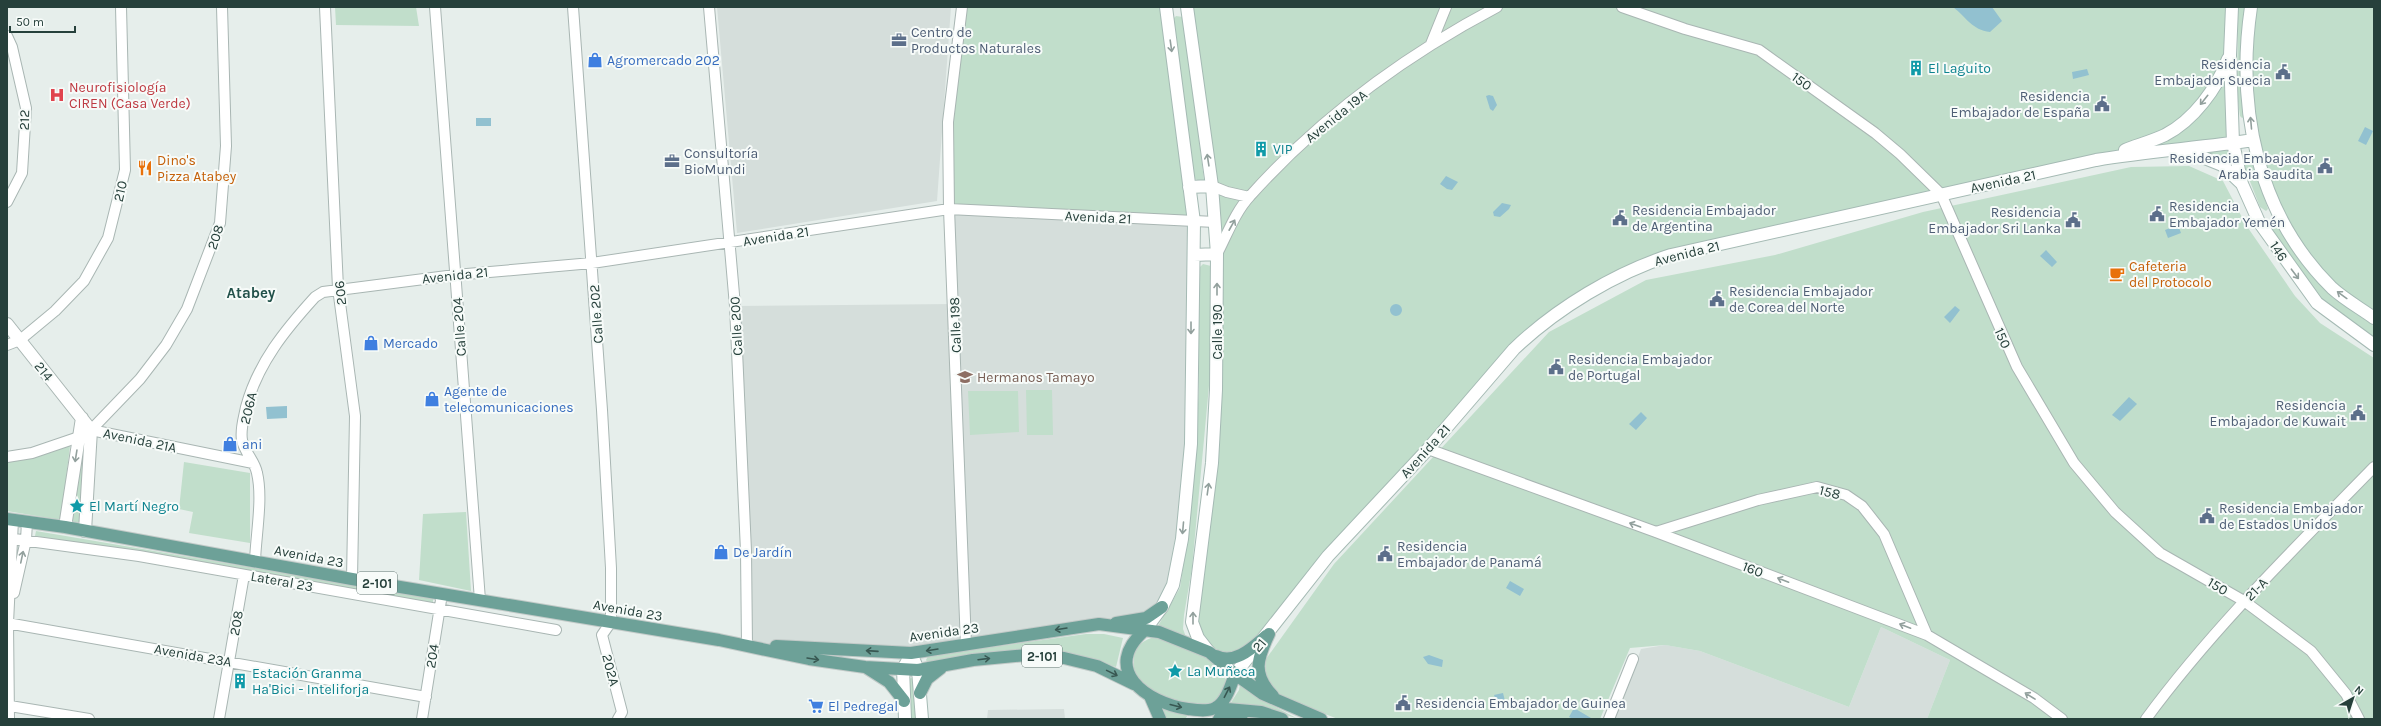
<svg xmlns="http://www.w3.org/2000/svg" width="2381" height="726" font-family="Karla,sans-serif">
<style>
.built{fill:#d5dedb}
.green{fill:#c1decb}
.water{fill:#92c1d0}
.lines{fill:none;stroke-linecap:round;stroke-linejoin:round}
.minor-casing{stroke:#a9b6b3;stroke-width:12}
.tertiary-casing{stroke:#a9b6b3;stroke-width:14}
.secondary-casing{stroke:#a5bab4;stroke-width:14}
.primary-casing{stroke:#c2cac8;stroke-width:14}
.minor{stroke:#fff;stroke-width:10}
.tertiary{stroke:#fff;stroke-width:12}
.secondary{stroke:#fff;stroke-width:12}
.primary{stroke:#6da198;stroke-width:12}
.oneway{stroke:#92a09d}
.oneway2{stroke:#385852}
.labels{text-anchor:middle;stroke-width:4;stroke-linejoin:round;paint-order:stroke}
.shield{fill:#f7fbf9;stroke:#657874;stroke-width:1}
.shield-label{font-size:13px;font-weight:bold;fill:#26403b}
.service-label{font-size:14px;fill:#4e5e75;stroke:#f7fbf9;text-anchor:start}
.shop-label{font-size:14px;fill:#366cbe;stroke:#f7fbf9;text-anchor:start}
.culture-label{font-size:14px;fill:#0d838f;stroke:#f7fbf9;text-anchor:start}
.street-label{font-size:14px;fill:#26403b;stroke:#f7fbf9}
.health-label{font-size:14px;fill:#be3a42;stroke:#f7fbf9;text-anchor:start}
.food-label{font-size:14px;fill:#c56008;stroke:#f7fbf9;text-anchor:start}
.education-label{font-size:14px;fill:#785e54;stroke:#f7fbf9;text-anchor:start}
.neighbourhood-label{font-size:15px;font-weight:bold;fill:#22514a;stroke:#f7fbf9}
</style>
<rect width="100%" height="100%" fill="#e6eeeb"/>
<path class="built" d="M717,7H951L937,201L737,233Z
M949,209L1194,222L1191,444L1173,585L1146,618L911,653L747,646L735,306L954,304Z
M1881,627L1950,660L1927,719H1615L1641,649L1665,645L1700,651L1849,707Z
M1064,709L1065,719H987L988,710Z"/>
<path class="green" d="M335,7H416L419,26L336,25Z
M962,7H1166L1194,222L949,209L948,122Z
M1187,7H2232L2233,143L2138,153L1644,264L1529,334L1328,556L1269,634L1223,660L1192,622L1212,463L1217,254Z
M2238,7H2248L2244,117L2242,118L2240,116L2237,94Z
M2251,7H2374V318L2333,289L2277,215L2253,140Z
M1176,16L1183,17L1184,22L1204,180L1200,182L1194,178L1174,18Z
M2230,150L2233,168L2222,158L2207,152Z
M2248,156L2252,160L2268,209L2266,211L2260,207L2242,161L2243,157Z
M2189,166L2223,181L2246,225L2295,296L2320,323L2374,358V719H1927L1950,660L1881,627L1849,707L1700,651L1665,645L1630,648L1600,719H1338L1281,697L1271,687L1265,672L1266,659L1334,564L1549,332L1646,280L1775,255L1923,212L2131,167Z
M2277,225L2312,274L2332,297L2374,326V337L2327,304L2313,290L2270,230L2271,226Z
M1203,264L1211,266L1210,375L1192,568L1184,615L1183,629L1186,637L1158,626L1180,588L1187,539L1199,392V268Z
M1026,390H1052L1053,435H1027Z
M968,391H1018L1019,432L970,435Z
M84,436L82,523L69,521Z
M70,446L61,520L7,511V460Z
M184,462L250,473V543L189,533L193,512L179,509Z
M466,512L471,591L419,580L423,514Z
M36,531L433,598V603L35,536Z
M1086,634H1104L1123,638L1116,667L1068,653L928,663L926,660L928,656L934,655Z
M1151,638C1175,638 1218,657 1226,680C1224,685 1221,695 1217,699C1197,715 1142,696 1134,672C1133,669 1134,663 1134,659C1133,648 1141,642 1151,638Z
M911,678L914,679L917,719H908V680Z
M1240,684L1255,696L1296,718L1259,707L1230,704L1239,690Z
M1163,709L1189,714L1185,719H1166Z"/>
<path class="water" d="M1953,7H1992L2002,21L1990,32C1972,30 1966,17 1953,7Z
M2087,69L2089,75L2073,79L2072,72Z
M1489,95L1493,96L1497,105L1493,111L1490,109L1486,96Z
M476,118H491V126H476Z
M2365,127L2373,131L2366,145L2358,141Z
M1446,176L1458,182L1452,190L1447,189L1440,184Z
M1502,203L1511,205L1509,209L1500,217L1494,216L1493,212Z
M2178,225L2181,233L2168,238L2165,230Z
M2046,250L2057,262L2052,267L2040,256Z
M1390 310a6 6 0 1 1 12 0a6 6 0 1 1-12 0Z
M1955,306L1960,310L1950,323L1944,317Z
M2129,397L2137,404L2120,421L2112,415Z
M287,406V418L267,419L266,407Z
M1641,412L1647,418L1636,430L1629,424Z
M1510,581L1524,589L1520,596L1506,588Z
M1429,655L1443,660L1442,667L1428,664L1423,657Z
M1503,693L1507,709L1500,710L1494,695Z
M1574,708L1591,718L1590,719H1573L1569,717Z"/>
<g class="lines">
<g class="minor-casing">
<path id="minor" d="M325,7L338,288L355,416L352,579
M435,7L480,600
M573,7L602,410L611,568V622L602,635L622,712L618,719
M709,7L735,306L746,551L747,646
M962,7L948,122L949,209L966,645
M1622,7L1685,29L1759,50L1875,133L1900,154L1941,194L2017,367L2074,463L2115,512L2160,553L2244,601L2311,651L2346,694L2359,719
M7,36L12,47L26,108L22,173L7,202
M1431,44L1446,7
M1212,186L1227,192L1249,197
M1217,254C1227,235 1235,212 1250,196C1319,119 1406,55 1497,7
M7,345L20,340L55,311L84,281L108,238L125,170L121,7
M91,430L253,463
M1428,449L1656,532L1927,635L2034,698L2062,719
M7,457L32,453L79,437L91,430L140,379L166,345L187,309L220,223L226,146L222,7
M1656,532L1758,500L1817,487L1846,495L1862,506L1884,534L1927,635
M7,538L139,556L556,630
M255,561C256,534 263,498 257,473C255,461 244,452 242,440C240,429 244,418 246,407C258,363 285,330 315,297L323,292L455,275L592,263L949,209L1215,222
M14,593L26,540L27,522
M7,623L426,697
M10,706L89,719
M9,719L8,623L13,520
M219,719L244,575
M422,719L442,594
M1609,719L1633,659
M2146,719C2213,628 2295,548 2374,467"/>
</g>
<g class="tertiary-casing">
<path id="tertiary" d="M7,324L91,430L85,531
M65,527L82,418"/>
</g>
<g class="secondary-casing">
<path id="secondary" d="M1187,7L1212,186L1217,254L1216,390L1212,463L1192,622L1198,638L1209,652
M2232,7L2230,55L2233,143L2242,184L2259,222L2317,303L2374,345
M2251,7C2236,108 2257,214 2332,288C2344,299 2360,308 2374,318
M2125,150C2138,145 2152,141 2165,135C2194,120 2217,88 2228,59
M2187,151L2222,165L2242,184
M1189,187L1212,186
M1194,255L1217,254
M1145,630L1162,607L1173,585L1182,539L1191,444L1194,222L1166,7
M911,653L918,670L922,719
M1235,674L1328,556L1428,449L1514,349C1557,308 1615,273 1671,255L2096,160C2148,151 2201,148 2253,140
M905,719L903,669L908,660"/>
</g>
<g class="primary-casing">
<path id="primary" d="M7,519L65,527L352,579L719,640L809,659L865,667L918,670L973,660L1027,655L1064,658L1097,666L1134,684
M1116,623L1146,618L1162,607
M1145,630C1100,669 1146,703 1188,709C1196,710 1207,712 1215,708C1226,703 1231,685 1235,674
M1269,634C1257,659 1252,674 1273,696
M776,646L911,653L1099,624L1159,632L1209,652L1235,674L1263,694L1321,719
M1216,656C1235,665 1252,648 1266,636
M867,668L889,682L904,701
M920,693L927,679L941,668
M1150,696L1160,719
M1216,708L1261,712L1282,719
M1219,719L1242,715"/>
</g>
<use href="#minor" class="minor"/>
<use href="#tertiary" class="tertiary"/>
<use href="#secondary" class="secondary"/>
<use href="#primary" class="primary"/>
</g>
<defs><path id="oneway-shaft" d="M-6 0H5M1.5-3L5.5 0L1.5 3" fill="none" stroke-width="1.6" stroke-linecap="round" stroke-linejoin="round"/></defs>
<g class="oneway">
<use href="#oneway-shaft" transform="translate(1171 46) rotate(82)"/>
<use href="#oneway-shaft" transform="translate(2204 100) rotate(129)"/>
<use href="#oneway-shaft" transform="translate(2251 123) rotate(-95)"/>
<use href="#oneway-shaft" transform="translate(1208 160) rotate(-99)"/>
<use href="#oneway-shaft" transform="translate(1232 225) rotate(-61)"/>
<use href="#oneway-shaft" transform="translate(2295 274) rotate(53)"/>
<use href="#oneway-shaft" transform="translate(1217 289) rotate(-90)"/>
<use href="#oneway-shaft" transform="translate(2342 295) rotate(-144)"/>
<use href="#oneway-shaft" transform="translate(1191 328) rotate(90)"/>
<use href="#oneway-shaft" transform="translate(76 456) rotate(99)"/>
<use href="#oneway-shaft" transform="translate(1208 489) rotate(-82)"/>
<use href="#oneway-shaft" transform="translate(1635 525) rotate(-160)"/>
<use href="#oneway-shaft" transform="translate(1183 528) rotate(95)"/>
<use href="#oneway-shaft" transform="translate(22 557) rotate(-78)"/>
<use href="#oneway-shaft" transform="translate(1783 580) rotate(-159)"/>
<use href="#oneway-shaft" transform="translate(1193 618) rotate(-90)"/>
<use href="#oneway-shaft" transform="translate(1905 626) rotate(-159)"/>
<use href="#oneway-shaft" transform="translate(2030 696) rotate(-148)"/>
</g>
<g class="oneway2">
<use href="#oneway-shaft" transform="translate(1061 629) rotate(171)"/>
<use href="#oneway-shaft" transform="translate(932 650) rotate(171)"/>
<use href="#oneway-shaft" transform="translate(872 651) rotate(-176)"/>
<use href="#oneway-shaft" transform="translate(813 659) rotate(9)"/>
<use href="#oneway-shaft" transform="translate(984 659) rotate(-7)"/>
<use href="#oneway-shaft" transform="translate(1112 673) rotate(26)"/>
<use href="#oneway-shaft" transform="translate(1227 692) rotate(-63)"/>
<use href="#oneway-shaft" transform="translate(1176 706) rotate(14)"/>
</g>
<defs>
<g id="office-bare" transform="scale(1.2)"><path d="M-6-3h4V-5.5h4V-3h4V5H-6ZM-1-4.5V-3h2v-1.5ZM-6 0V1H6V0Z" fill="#5c6f8a" stroke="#f7fbf9" stroke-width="2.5" paint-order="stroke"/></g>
<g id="shop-bare" transform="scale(1.2)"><path d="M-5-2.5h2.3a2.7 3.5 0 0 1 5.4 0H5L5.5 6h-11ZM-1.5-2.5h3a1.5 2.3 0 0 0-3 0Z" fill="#3f7fe0" stroke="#f7fbf9" stroke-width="2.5" paint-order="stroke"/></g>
<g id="building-bare" transform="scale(1.2)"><path d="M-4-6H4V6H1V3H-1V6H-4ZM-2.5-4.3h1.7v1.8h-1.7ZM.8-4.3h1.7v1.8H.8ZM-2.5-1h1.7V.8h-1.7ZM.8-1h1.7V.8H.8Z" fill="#0f9aa8" stroke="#f7fbf9" stroke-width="2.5" paint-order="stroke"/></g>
<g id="civic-bare" transform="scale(1.2)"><path d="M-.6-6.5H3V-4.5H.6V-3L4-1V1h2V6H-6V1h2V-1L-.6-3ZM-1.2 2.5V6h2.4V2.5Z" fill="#5c6f8a" stroke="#f7fbf9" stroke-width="2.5" paint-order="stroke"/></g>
<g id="hospital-bare" transform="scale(1.2)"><path d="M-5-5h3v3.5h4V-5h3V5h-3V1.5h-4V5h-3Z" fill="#e0444e" stroke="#f7fbf9" stroke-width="2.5" paint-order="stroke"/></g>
<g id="restaurant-bare" transform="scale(1.2)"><path d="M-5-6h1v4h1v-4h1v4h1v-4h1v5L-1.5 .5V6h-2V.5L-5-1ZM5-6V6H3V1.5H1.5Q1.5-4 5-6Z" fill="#e8710a" stroke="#f7fbf9" stroke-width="2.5" paint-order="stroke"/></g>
<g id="cafe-bare" transform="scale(1.2)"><path d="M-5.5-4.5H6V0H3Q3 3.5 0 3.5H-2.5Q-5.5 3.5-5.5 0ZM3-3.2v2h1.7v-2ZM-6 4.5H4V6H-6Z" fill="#e8710a" stroke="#f7fbf9" stroke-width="2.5" paint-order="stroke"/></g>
<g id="university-bare" transform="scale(1.2)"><path d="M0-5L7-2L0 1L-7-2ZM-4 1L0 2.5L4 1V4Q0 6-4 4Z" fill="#8d6e63" stroke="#f7fbf9" stroke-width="2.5" paint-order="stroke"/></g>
<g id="sight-bare" transform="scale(1.2)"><path d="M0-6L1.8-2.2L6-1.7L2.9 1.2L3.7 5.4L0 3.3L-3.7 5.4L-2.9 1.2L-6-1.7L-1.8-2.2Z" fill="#0f9aa8" stroke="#f7fbf9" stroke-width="2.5" paint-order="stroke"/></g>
<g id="supermarket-bare" transform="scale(1.2)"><path d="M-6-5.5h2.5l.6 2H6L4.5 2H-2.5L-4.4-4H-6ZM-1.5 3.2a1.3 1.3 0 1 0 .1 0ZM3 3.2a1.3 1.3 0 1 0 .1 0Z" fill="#3f7fe0" stroke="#f7fbf9" stroke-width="2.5" paint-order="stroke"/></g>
</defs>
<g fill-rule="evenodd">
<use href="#office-bare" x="899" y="40"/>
<use href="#shop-bare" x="595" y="60"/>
<use href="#building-bare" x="1916" y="68"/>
<use href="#civic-bare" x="2283" y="72"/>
<use href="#hospital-bare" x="57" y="95"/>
<use href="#civic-bare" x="2102" y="104"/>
<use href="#building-bare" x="1261" y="149"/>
<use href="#office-bare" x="672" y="161"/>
<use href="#civic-bare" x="2325" y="166"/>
<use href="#restaurant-bare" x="145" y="168"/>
<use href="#civic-bare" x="2157" y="214"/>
<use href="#civic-bare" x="1620" y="218"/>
<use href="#civic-bare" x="2073" y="220"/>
<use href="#cafe-bare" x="2117" y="274"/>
<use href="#civic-bare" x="1717" y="299"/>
<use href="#shop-bare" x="371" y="343"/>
<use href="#civic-bare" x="1556" y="367"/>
<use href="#university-bare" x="965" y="377"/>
<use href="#shop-bare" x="432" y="399"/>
<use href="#civic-bare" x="2358" y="413"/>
<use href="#shop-bare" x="230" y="444"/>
<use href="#sight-bare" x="77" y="506"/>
<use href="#civic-bare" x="2207" y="516"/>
<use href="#shop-bare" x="721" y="552"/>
<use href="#civic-bare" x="1385" y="554"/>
<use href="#sight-bare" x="1175" y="671"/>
<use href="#building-bare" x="240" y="681"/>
<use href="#civic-bare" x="1403" y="703"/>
<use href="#supermarket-bare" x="816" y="706"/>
</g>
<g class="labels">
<g class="shield">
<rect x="357" y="572" width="40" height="22" rx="3"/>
<rect x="1022" y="645" width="40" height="22" rx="3"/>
</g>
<g class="shield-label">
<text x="377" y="588">2-101</text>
<text x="1042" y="661">2-101</text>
</g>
<g class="service-label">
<text x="911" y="37">Centro de<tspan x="911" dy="16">Productos Naturales</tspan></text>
<text x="2271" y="69" text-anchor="end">Residencia<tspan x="2271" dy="16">Embajador Suecia</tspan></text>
<text x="2090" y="101" text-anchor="end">Residencia<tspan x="2090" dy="16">Embajador de España</tspan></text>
<text x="684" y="158">Consultoría<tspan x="684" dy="16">BioMundi</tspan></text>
<text x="2313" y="163" text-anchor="end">Residencia Embajador<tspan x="2313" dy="16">Arabia Saudita</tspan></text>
<text x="2169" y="211">Residencia<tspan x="2169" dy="16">Embajador Yemén</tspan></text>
<text x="1632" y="215">Residencia Embajador<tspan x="1632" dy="16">de Argentina</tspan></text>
<text x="2061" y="217" text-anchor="end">Residencia<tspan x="2061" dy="16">Embajador Sri Lanka</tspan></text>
<text x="1729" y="296">Residencia Embajador<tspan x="1729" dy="16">de Corea del Norte</tspan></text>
<text x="1568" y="364">Residencia Embajador<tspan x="1568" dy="16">de Portugal</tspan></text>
<text x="2346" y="410" text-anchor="end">Residencia<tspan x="2346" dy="16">Embajador de Kuwait</tspan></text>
<text x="2219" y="513">Residencia Embajador<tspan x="2219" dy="16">de Estados Unidos</tspan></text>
<text x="1397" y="551">Residencia<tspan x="1397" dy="16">Embajador de Panamá</tspan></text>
<text x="1415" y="708">Residencia Embajador de Guinea</text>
</g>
<g class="shop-label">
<text x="607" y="65">Agromercado 202</text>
<text x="383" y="348">Mercado</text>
<text x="444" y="396">Agente de<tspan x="444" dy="16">telecomunicaciones</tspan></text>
<text x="242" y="449">ani</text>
<text x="733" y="557">De Jardín</text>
<text x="828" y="711">El Pedregal</text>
</g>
<g class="culture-label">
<text x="1928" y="73">El Laguito</text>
<text x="1273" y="154">VIP</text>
<text x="89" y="511">El Martí Negro</text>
<text x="1187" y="676">La Muñeca</text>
<text x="252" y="678">Estación Granma<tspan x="252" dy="16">Ha'Bici - Inteliforja</tspan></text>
</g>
<g class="street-label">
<text transform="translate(1802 81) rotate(36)" y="5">150</text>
<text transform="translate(1336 116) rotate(-39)" y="5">Avenida 19A</text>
<text transform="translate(24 120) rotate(-88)" y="5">212</text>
<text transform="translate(2003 181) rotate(-12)" y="5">Avenida 21</text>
<text transform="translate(120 191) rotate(-77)" y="5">210</text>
<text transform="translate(1098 217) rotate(3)" y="5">Avenida 21</text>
<text transform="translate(776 236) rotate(-9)" y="5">Avenida 21</text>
<text transform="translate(215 237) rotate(-72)" y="5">208</text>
<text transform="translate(2279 251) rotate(56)" y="5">146</text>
<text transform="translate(1687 253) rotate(-14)" y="5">Avenida 21</text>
<text transform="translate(455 275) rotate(-6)" y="5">Avenida 21</text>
<text transform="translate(340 293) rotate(-96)" y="5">206</text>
<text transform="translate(596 314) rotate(-94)" y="5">Calle 202</text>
<text transform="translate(955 325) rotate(-92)" y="5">Calle 198</text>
<text transform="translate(736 326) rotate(-93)" y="5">Calle 200</text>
<text transform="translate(459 327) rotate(-94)" y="5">Calle 204</text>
<text transform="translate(1217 332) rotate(-90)" y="5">Calle 190</text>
<text transform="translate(2003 338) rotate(66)" y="5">150</text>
<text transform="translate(44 371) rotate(51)" y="5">214</text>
<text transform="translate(248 408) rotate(-76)" y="5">206A</text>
<text transform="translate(140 440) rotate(12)" y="5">Avenida 21A</text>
<text transform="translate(1425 451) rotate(-48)" y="5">Avenida 21</text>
<text transform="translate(1830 492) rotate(14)" y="5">158</text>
<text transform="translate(309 556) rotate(11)" y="5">Avenida 23</text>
<text transform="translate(1753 569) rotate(21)" y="5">160</text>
<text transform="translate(282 581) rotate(10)" y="5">Lateral 23</text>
<text transform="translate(2218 586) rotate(30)" y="5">150</text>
<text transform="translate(2256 589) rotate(-46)" y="5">21-A</text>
<text transform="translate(628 610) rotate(10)" y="5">Avenida 23</text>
<text transform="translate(236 623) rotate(-80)" y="5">208</text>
<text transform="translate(944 632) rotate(-8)" y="5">Avenida 23</text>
<text transform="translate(1259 645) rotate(-50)" y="5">21</text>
<text transform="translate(193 655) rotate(10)" y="5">Avenida 23A</text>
<text transform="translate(432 656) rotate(-81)" y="5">204</text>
<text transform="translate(611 670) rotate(75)" y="5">202A</text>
</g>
<g class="health-label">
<text x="69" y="92">Neurofisiología<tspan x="69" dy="16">CIREN (Casa Verde)</tspan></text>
</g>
<g class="food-label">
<text x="157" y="165">Dino's<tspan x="157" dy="16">Pizza Atabey</tspan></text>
<text x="2129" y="271">Cafeteria<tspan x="2129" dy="16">del Protocolo</tspan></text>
</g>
<g class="education-label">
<text x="977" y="382">Hermanos Tamayo</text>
</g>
<g class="neighbourhood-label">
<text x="251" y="298">Atabey</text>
</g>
</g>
<rect width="2381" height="726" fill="none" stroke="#26403b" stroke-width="16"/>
<g transform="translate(2353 698) rotate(39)" stroke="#f7fbf9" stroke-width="3" paint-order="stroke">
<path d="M0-3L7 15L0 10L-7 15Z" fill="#26403b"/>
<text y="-6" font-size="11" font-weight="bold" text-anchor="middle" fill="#26403b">N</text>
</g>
<path d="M10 26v6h65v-6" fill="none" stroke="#26403b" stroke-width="2"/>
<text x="16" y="26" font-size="12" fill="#26403b" stroke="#f7fbf9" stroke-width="3" paint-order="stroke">50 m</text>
</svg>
